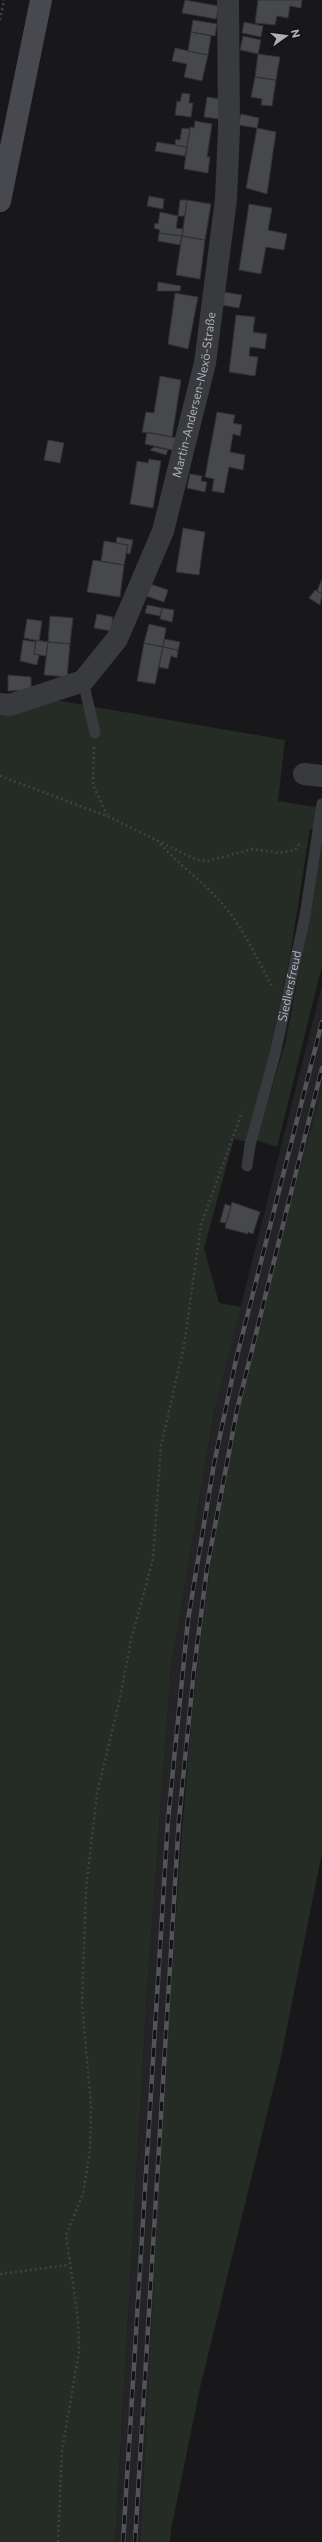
<svg xmlns="http://www.w3.org/2000/svg" width="322" height="2542" font-family="Commissioner,sans-serif">
<style>
.built{fill:#242427}
.green{fill:#252b25}
.building{fill:#47484c;stroke:#323235}
.lines{fill:none;stroke-linecap:round;stroke-linejoin:round}
.path{stroke:#404145;stroke-width:2.5;stroke-dasharray:2 3;stroke-linecap:butt}
.lane{stroke:#393a3e;stroke-width:11}
.street{stroke:#393a3e;stroke-width:22}
.secondary{stroke:#48494e;stroke-width:22}
.rail-casing{stroke:#535459;stroke-width:4.5}
.rail{stroke:#131315;stroke-width:3;stroke-dasharray:9;stroke-linecap:butt}
.labels{text-anchor:middle;stroke-width:4;stroke-linejoin:round;paint-order:stroke}
.street-label{font-size:12px;fill:#acafb8;stroke:#131315}
</style>
<rect width="100%" height="100%" fill="#18181a"/>
<path class="built" d="M322,985V1089L236,1421L216,1528L196,1670L186,1767L170,1991L140,2542H115L147,1991L171,1666L214,1412Z"/>
<path class="green" d="M55,700L285,740L278,801L322,808V966L277,1147L256,1140L285,1044L308,925L321,832L310,829L290,956L257,1112L247,1142L234,1139L204,1248L219,1303L241,1307L214,1412L171,1666L147,1991L115,2542H0V711Z
M322,1089V1853L281,2057L200,2388L171,2530L170,2542H140C152,2333 160,2124 176,1915C185,1785 195,1655 217,1526C241,1378 284,1233 322,1089Z"/>
<path class="building" d="M185,0L219,6L216,19L182,13Z
M258,0H302L301,8L290,6L288,18L277,16L275,25L255,23Z
M193,20L217,24L215,36L191,32Z
M244,22L263,26L261,37L242,33Z
M191,32L211,36L208,55L188,51Z
M243,36L261,40L258,54L240,50Z
M175,48L208,55L202,81L184,77L187,64L172,61Z
M258,54L280,57L276,80L255,77Z
M255,77L276,80L272,106L261,105L262,99L251,97Z
M182,93L190,94L189,103H193L191,117L175,115L177,101L180,102Z
M207,97L221,99L219,119L204,117Z
M241,114L259,118L257,128L238,125Z
M195,121L212,124L207,157H210L208,173L184,169L190,127L194,128Z
M182,128L190,129L187,147L175,145L176,139L180,140Z
M257,128L276,132L267,194L246,188Z
M157,142L187,147L185,156L155,151Z
M149,196L164,199L163,209L147,206Z
M180,200H187L185,216H178Z
M187,200L211,204L205,240L182,236Z
M249,204L272,208L268,230L287,234L284,250L266,247L261,274L239,270Z
M160,212L178,216L176,228L183,229L182,236L159,233L160,230L154,228L155,223L158,224Z
M159,233L182,236L180,245L158,241Z
M182,236L205,240L200,279L176,275Z
M158,282L181,286L180,291H157Z
M224,292L242,295L239,308L222,305Z
M175,293L198,297L188,349L168,344Z
M236,315L255,317L253,332L267,334L265,349L250,347L249,356L258,357L255,376L229,372Z
M160,376L181,380L172,437L142,432L146,412L154,413Z
M217,412L235,415L233,423L242,425L240,436L233,434L230,452L245,455L243,470L229,467L224,493L212,491L214,479L205,477Z
M147,432L178,438L176,451L145,444Z
M48,440L64,443L60,463L44,460Z
M154,447L168,450L166,455L150,450Z
M149,459L161,461L153,508L130,504L137,461L148,463Z
M190,474L202,476L201,481L207,482L205,492L187,488Z
M183,528L205,532L199,575L176,572Z
M117,537L133,540L130,554L126,553L128,545L116,543Z
M104,541L128,545L124,565L101,561Z
M93,560L124,565L120,597L87,592Z
M322,579V594L317,591Z
M150,584L168,590L164,602L146,596Z
M315,590L322,594L320,605L309,598Z
M147,605L162,608L160,616L145,613Z
M162,608L174,610L172,622L160,619Z
M97,614L113,617L111,631L94,628Z
M50,616L73,618L70,644L48,642Z
M27,619L42,621L39,641L24,638Z
M149,624L166,628L163,647L144,643Z
M164,639L180,642L178,650L163,647Z
M23,640L36,642L34,654L39,655L37,665L20,661Z
M36,640L48,642L46,656L34,654Z
M48,642L70,644L67,677L44,675Z
M144,643L163,647L155,684L137,681Z
M163,647L178,650L177,658L171,656L168,669L159,667Z
M8,675L31,677V690L8,691Z
M232,1202L260,1212L253,1234L248,1232V1234L225,1228Z
M225,1204L231,1206L226,1223L220,1222Z"/>
<g class="lines">
<path class="path" d="M0,20L4,0
M94,747L93,785L107,815
M0,776L107,816L197,860L208,861L252,849L279,853L295,850L300,843
M160,844C183,869 212,888 232,916C248,938 260,965 273,988
M0,2274L69,2265
M58,2542L62,2450L79,2352L78,2319L66,2235L83,2194L90,2150L91,2105L82,2004L86,1889L97,1794L120,1698L131,1640L153,1559L161,1446L184,1346L201,1225L242,1112"/>
<g class="lane">
<path d="M83,681L95,733"/>
<path id="s1" d="M247,1166L250,1145L275,1054L305,916L322,804"/>
</g>
<g class="street">
<path id="s2" d="M0,704L10,705L83,681L117,639L163,531L205,363L226,199L229,129L228,0"/>
<path d="M304,774L322,776"/>
</g>
<path class="secondary" d="M0,201L41,0"/>
<g class="rail-casing">
<path id="rail" d="M123,2542L168,1820L188,1620L214,1464L236,1360L322,1022
M135,2542L179,1819L194,1670L207,1568L237,1410L322,1068"/>
</g>
<use href="#rail" class="rail"/>
</g>
<g class="labels">
<g class="street-label">
<text dy="4" stroke="none"><textPath href="#s2" startOffset="398">Martin-Andersen-Nexö-Straße</textPath></text>
<text dy="4" stroke="none"><textPath href="#s1" startOffset="185">Siedlersfreud</textPath></text>
</g>
</g>
<g transform="translate(286 36) rotate(76)" stroke="#131315" stroke-width="3" paint-order="stroke">
<path d="M0-3L7 15L0 10L-7 15Z" fill="#acafb8"/>
<text y="-6" font-size="11" font-weight="bold" text-anchor="middle" fill="#acafb8">N</text>
</g>
</svg>
